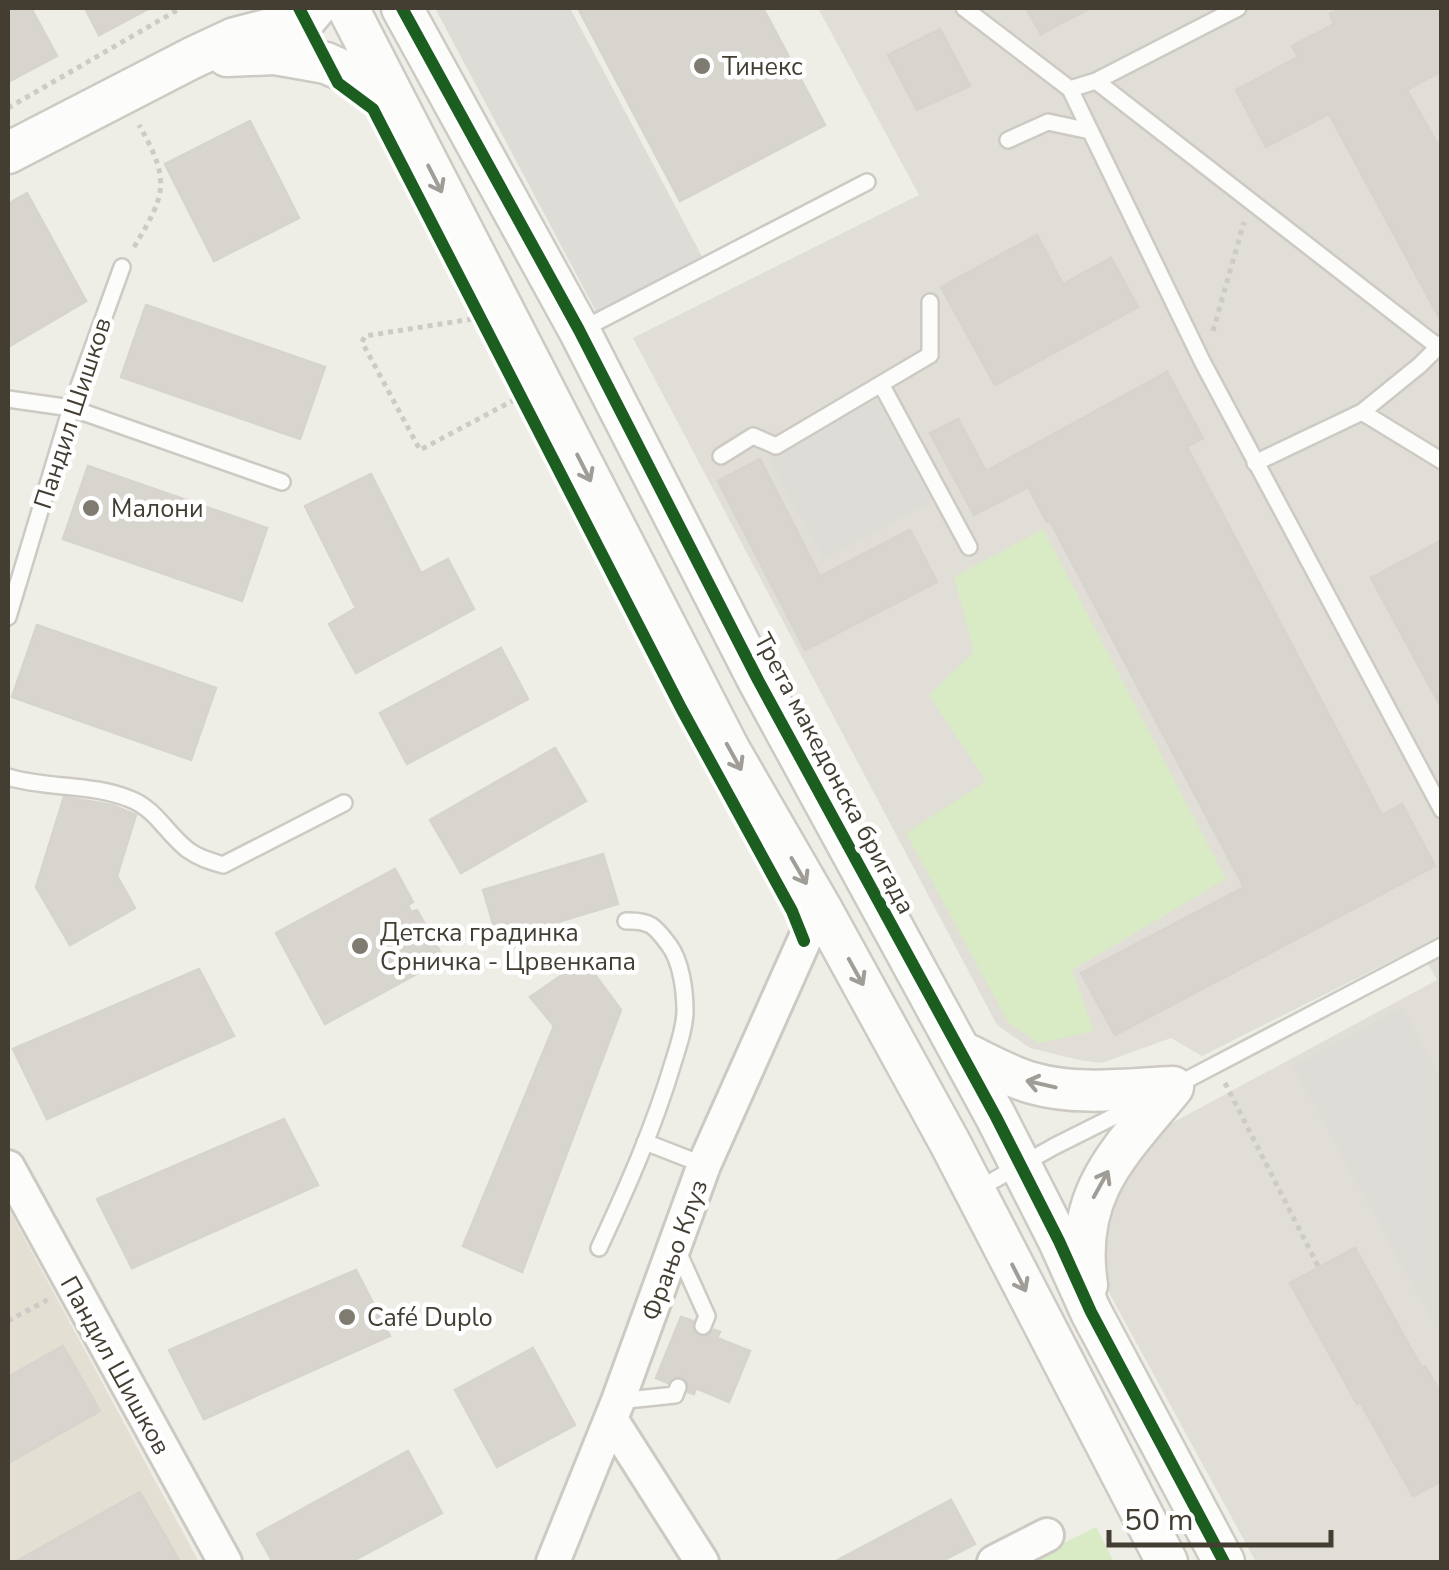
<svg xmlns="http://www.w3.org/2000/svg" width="1449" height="1570" font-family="'Nunito Sans',sans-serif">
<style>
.residential{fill:#e3dfd3}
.industrial{fill:#e1ded7}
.green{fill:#d8ebc4}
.parking{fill:#dddcd6}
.building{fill:#d8d5ce;stroke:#d6d4cc;stroke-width:2.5}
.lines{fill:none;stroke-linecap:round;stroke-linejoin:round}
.service-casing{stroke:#cccac3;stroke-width:20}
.minor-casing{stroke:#cccac3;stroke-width:38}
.tertiary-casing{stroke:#cccac3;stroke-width:45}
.path{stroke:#cdcbc6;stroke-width:5;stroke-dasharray:5 5;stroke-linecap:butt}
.service{stroke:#fcfcfb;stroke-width:15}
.minor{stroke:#fcfcfb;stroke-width:32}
.tertiary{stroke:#fcfcfb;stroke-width:40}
.cycleway-casing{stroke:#fff;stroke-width:19}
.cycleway{stroke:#1b5e20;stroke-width:12}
.oneway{stroke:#a09d96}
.poi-dot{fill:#807b71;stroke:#fff;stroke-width:4}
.labels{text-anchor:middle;stroke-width:9;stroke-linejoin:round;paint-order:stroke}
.poi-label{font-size:25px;fill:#443e32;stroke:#fff;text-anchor:start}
.street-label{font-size:25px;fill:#443e32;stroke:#fff}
</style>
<rect width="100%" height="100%" fill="#eeede6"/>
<path class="residential" d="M8,1208L199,1562H8Z"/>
<path class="industrial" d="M818,8H1441V1562H1256L1094,1265L1113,1204L1135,1162L1161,1129L1437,980L1419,947L1202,1056L1171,1038L1102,1063L1079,1060L1030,1048L997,1025L633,338L919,195Z"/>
<path class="green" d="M1043,529L1226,879L1072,970L1094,1031L1039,1043L1008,1022L906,833L986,781L929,695L974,652L954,577Z
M1096,1527L1114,1562H1026Z"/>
<path class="parking" d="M435,8H570L705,262L599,317Z
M877,400L932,501L824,560L768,459Z
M1402,1007L1437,1071L1441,1070V1337L1293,1066Z"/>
<path class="building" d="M8,8H31L57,56L8,82Z
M85,8H150L99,35Z
M578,8H763L825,125L680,201Z
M1026,8H1090L1041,34Z
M1343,8H1442V71L1407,90L1442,152V323L1329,114L1266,147L1236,90L1298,57L1292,46L1334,24L1330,14Z
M940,29L970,86L917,110L888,55Z
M250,121L299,218L214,261L165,164Z
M27,193L86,301L8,347V204Z
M1037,235L1063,284L1111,258L1138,307L995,385L941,287Z
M146,305L325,367L300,439L121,377Z
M1167,372L1203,438L1187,447L1382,815L1402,804L1435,866L1115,1035L1081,973L1244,887L1050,521L1047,522L1028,487L974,515L930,433L958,419L986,471Z
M760,459L820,576L910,530L937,582L805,650L718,481Z
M88,466L267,528L242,601L63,539Z
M371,474L421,573L448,559L474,609L356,673L329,624L356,608L305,506Z
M1442,540V709L1371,578Z
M37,625L216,688L191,760L12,697Z
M501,648L528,699L407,764L380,713Z
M555,748L586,801L461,873L430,820Z
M64,797L112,805L136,815L117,876L135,908L70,945L36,887Z
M603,854L618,904L498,940L483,890Z
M395,869L413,902L408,905L411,912L417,910L444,959L325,1024L276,933Z
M584,960L621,1010L522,1272L463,1246L554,1026L530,997Z
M199,969L234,1036L47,1119L13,1049Z
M284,1119L318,1185L132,1268L97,1199Z
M1355,1248L1422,1368L1425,1366L1442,1395V1481L1413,1496L1360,1402L1357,1404L1290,1283Z
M356,1270L390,1336L204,1419L169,1350Z
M681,1317L693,1321L692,1329L698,1336L706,1337L714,1330L720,1332L717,1338L750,1351L729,1402L696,1388L694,1394L688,1392L687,1381L681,1376L672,1378L668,1383L656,1378Z
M63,1346L100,1411L8,1463V1377Z
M533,1348L575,1425L497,1467L455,1390Z
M408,1451L442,1513L351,1562H273L257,1534Z
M140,1492L180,1562H15Z
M951,1500L975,1544L940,1562H834Z"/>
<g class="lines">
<g class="service-casing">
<path id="service" d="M964,8L1070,89L1203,363L1442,810
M1096,81L1437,346
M1070,89L1096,81L1238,8
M1008,140L1048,122L1090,131
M583,329L867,182
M881,384L969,547
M8,399L71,408L282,482
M1362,412L1442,461
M721,456L753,436L776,446L930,355V302
M1255,463L1362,412L1420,365L1442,343
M8,617L71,408L122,267
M8,777C47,789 90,783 130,799C156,809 166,833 188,850C199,858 210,861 223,865L344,803
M1173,1087L1442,946
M645,1142L704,1165
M978,1189L1055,1146L1143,1102
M676,1247L707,1316L703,1326
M599,1248C627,1188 654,1127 673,1063C678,1047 685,1027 685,1011C685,990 681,961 669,945C655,926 650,920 626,921
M618,1401L675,1395L678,1387"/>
</g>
<g class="minor-casing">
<path id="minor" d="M8,1167L225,1562
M611,1419L702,1562
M553,1562L618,1401L704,1165L804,941L822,910
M994,1562L1047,1535"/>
</g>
<g class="tertiary-casing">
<path id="tertiary" d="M348,8L729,749L822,910L950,1143L1167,1562
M402,8L579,330L758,680L996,1117L1059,1241L1091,1312L1224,1562
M227,56L275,54L326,63L391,92
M8,153L192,58L235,38L305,20L315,8
M960,1051C984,1062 1007,1076 1032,1083C1077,1096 1127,1089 1173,1087
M1087,1285C1073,1193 1119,1153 1173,1087"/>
</g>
<path class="path" d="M8,108L181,8
M134,247C166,194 171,181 139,125
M472,319L365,336L362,342L420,450L514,400
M1213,331L1244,222
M1225,1083L1319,1268
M8,1321L49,1299"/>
<use href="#service" class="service"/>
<use href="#minor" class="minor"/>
<use href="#tertiary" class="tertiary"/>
<g class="cycleway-casing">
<path id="cycleway" d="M299,8L338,83L373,109L681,708L792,911L804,941
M402,8L579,330L758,680L996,1117L1059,1241L1091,1312L1224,1562"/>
</g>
<use href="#cycleway" class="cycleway"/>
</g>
<defs><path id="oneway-shaft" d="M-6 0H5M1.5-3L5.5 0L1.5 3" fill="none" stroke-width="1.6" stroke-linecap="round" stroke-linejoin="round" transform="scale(2.5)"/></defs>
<g class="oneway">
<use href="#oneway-shaft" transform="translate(435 179) rotate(63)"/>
<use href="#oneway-shaft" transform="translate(584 468) rotate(63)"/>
<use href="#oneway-shaft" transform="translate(734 757) rotate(61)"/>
<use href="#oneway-shaft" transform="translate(799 871) rotate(60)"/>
<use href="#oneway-shaft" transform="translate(856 972) rotate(61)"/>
<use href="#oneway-shaft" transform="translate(1041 1084) rotate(-167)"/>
<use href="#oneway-shaft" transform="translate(1101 1184) rotate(-61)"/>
<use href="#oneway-shaft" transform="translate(1019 1278) rotate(63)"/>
</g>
<g class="poi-dot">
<circle cx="702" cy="66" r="10"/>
<circle cx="91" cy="508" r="10"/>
<circle cx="360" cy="946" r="10"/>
<circle cx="347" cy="1317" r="10"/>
</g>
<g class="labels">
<g class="poi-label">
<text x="722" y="75">Тинекс</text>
<text x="111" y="517">Малони</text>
<text x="380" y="941">Детска градинка<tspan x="380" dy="29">Срничка - Црвенкапа</tspan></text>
<text x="367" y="1326">Café Duplo</text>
</g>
<g class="street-label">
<text transform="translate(72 413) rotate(-72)" y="9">Пандил Шишков</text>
<text transform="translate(835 773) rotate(62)" y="9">Трета македонска бригада</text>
<text transform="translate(674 1250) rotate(-70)" y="9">Фрањо Клуз</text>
<text transform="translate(116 1365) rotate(61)" y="9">Пандил Шишков</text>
</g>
</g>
<rect width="1449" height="1570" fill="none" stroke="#443e32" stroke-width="20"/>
<path d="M1109 1530v15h222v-15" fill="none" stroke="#443e32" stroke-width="5"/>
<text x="1124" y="1530" font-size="30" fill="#443e32" stroke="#ffffff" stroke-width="8" paint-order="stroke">50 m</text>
</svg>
